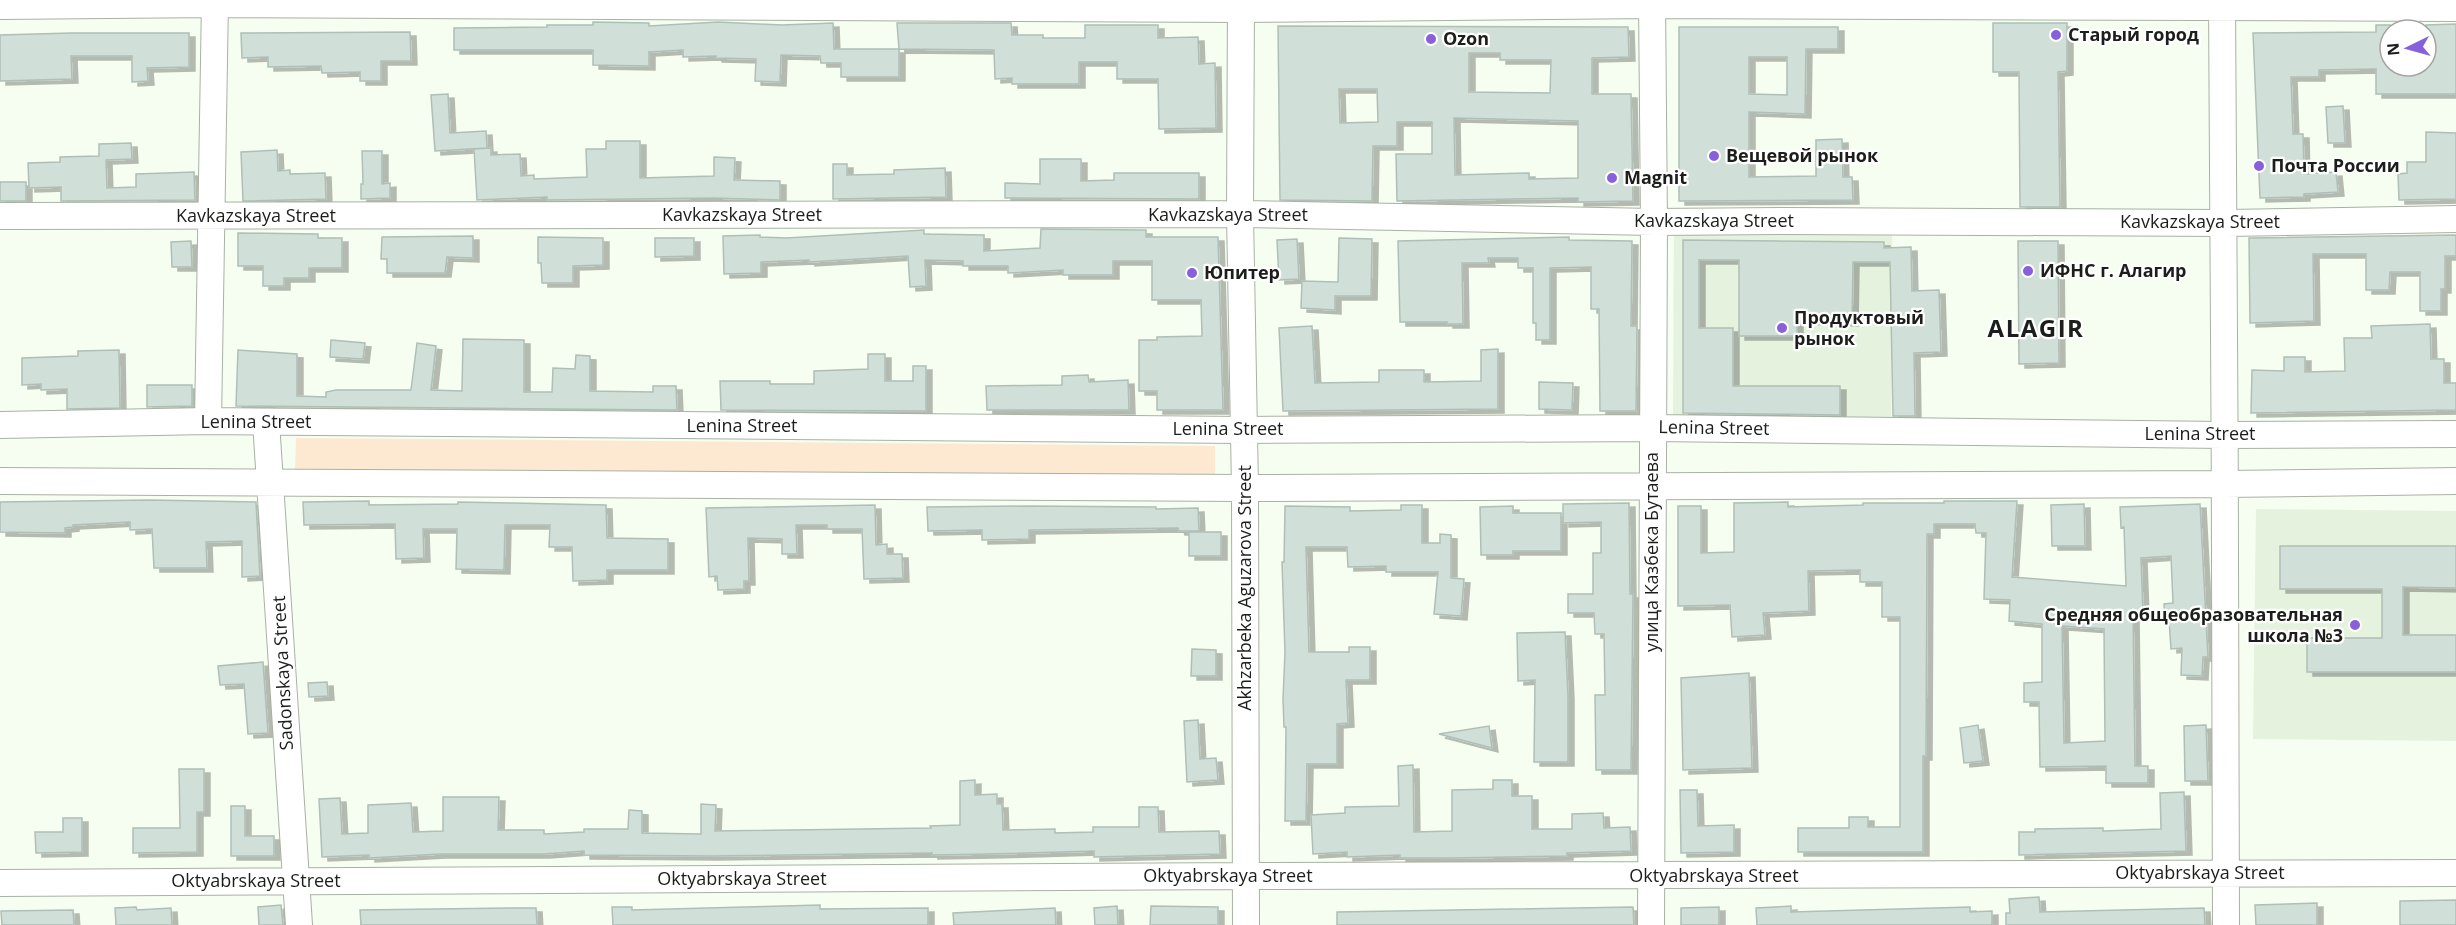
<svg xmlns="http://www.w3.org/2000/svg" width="2456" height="925" font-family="'Open Sans',sans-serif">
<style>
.built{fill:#e5f2de}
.green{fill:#fde9d1}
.building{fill:#d0e0d9;stroke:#afbfb7;stroke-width:1.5;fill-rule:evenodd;filter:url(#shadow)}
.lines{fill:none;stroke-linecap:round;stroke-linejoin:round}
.minor-casing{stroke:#a9b1a4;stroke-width:28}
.minor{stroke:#fff;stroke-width:26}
.poi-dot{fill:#8761db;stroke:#fff;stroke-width:2}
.labels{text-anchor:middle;stroke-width:4.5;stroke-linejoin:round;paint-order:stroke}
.poi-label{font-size:18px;font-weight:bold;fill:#1b1e1a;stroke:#fff;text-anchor:start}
.street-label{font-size:18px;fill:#1b1e1a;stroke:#fff}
.district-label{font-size:24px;font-weight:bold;letter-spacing:1.5px;fill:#1b1e1a;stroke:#fff}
</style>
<defs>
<filter id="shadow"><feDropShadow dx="6" dy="4" stdDeviation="0" flood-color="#0004"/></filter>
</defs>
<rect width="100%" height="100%" fill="#f5fef0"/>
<path class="built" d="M1674,231L1892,233L1891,425L1673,423Z
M2256,509L2456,511V741L2253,739Z"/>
<path class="green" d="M296,438L1215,446V477L295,470Z"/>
<path class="building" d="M593,22L649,23V26L718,22L782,25L833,23L834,49H899V77H841V63H821L820,56L781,55L780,82L755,81L756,59L716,58V56L683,57V50L649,52V66L593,65V50H454V28L547,27V25H593Z
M897,23H1011L1012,35H1043V38H1085V25H1158V38L1198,37L1199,64L1215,63L1216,128L1159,129L1158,79H1117V62H1079V84H1012V78L995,79L994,50L899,49Z
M1993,23H2067V71L2058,72L2060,207H2020L2019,72H1993Z
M2456,24V94H2376V69L2319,70V77H2291L2293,134H2303L2304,174L2336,172L2338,192L2304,194V197L2260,198L2253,33L2376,32V25H2390V66H2426V25Z
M1278,26L1628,27L1629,57L1592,58V94H1631L1633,201L1578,202V198L1397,201L1396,154H1432V122H1397V146H1373L1372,201L1280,200ZM1469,53H1500V60H1551L1550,93L1469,92ZM1339,89H1377L1378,122L1340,123ZM1454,118L1578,121V178L1529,179V173L1455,175Z
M1679,27H1838V49H1806L1805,114L1749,112V177L1816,176V140L1842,139L1843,177H1852L1853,200L1679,201ZM1749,57H1787V95L1749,94Z
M410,32L411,61H381V81H360V72L322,73L321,66L268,67V57L242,58L241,33Z
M71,33H189V67L147,68L148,81L132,82V56H71L72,79L0,81V35Z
M448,94L450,133L486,131L487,148L435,151L431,95Z
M2343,106L2345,143H2328L2326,107Z
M2426,132L2456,133V199L2399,200L2398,174L2407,173V162H2426Z
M606,141H640V178L714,176V157L735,158L734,180L780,181V200L714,198L547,200V197L477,200L474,149L491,148V155L520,154L521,176L534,175V179L587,177L586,149H606Z
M131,143L132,159L106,160L107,188L136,187V174L194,172L195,200L61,201V187L29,188L28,163L60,162V157L99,156V144Z
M277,150L278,171L290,170V174L325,173L326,199L243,201L241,152Z
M362,151H382V184L390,183V198L361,199V184H363Z
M1040,159H1081V181L1114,180V173H1199V199L1005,198V183L1040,184Z
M833,164H847V175L894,174V170L945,168L946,197L833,199Z
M0,182H26V201H0Z
M1041,229L1146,230V237H1218L1223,410H1157V391H1139V340H1157V337L1202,336L1201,300H1152V261H1113V275H1063V270L1008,273V266H963V261L925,260L926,286L910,287L908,256L809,262V260L761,262V273L724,274L723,236L760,235V237L786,238L924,230V234L984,235V251L1040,248Z
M238,233L318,234V238H342V268H309V278H284V286H263V266H238Z
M2456,235V256H2445V289H2441V311H2420V272H2390L2389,290H2366V254H2313L2314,321L2250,323L2249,238Z
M473,236V258L447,257L445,273H387V259H381L382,237Z
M538,237L603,238V265L573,266V283H542L541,263H538Z
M1569,237V240L1632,241L1631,326H1637L1636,411H1600L1599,309H1591V267L1550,268V340H1536V323H1533V268H1518V258H1488L1489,263H1462L1463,324H1447V322H1400L1398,241Z
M655,238H694V256L655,257Z
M1339,238L1372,239L1371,296H1335V310L1301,308L1302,281L1338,282Z
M1297,239L1299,279L1279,280L1277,240Z
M1683,240L1884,242V248L1911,247L1912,291L1939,290L1941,352L1914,353L1915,416H1893L1890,262H1853L1852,322L1797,320V336H1739V260H1699V328H1733V386H1840V415L1683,413Z
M191,241L192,267H172L171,242Z
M2018,241H2058L2059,363L2019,364Z
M2430,324L2431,359H2444V383H2456V410L2251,413L2252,370L2284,371V357H2305V372L2345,371L2344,338H2372L2371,326Z
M1312,326L1315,383L1379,382V370H1424V382L1481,381V350L1498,349V409L1283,411L1279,328Z
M463,339L524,340V392H552L553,368L575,369L576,355L590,356V391L653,392V386H676L677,410L236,406L238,350L297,354V396L326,397V392L336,390H411L417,343L436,346L431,390L462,391Z
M331,340L365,343L363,359L330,357Z
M119,350L120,408L67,409V389L41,390V384L22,385V358L78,356V351Z
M868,354H885V381H913V366H926V411L721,410L720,381H770V384H814V371L868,369Z
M1088,375L1089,382L1128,380L1129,410H987L986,386L1062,385V376Z
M1539,382L1573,383L1572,410L1539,409Z
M147,385H192V406L147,407Z
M150,500L256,502L260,576L242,577V541L206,542L207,568H154L152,529L130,530V522L73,525V527L65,528V533L0,532V502Z
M369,501V505L458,504V502L606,505L607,538L668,539V570H607V580L573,581L572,547H549L550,525H505L504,570L456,569L457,529H423L424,558L396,559L395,524L304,525L303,502Z
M1944,501H2017L2012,577L2126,586L2124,527L2121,528L2120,507L2200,504L2208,657H2203L2202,676L2181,675L2182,648L2171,649L2169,620H2165L2164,604L2173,603L2171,556L2141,558L2143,612H2133L2135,766H2148V783H2106V766L2040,767L2039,702H2024V683L2042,682V624L2009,621L2010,600L1984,599L1986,533H1976L1975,524H1934V534H1927L1926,756H1923V852H1798V828H1849V817H1868V827H1900V617H1882V582H1860V570L1808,571L1809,611L1763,613L1765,635L1732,637L1730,605L1678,606V506H1701V553L1734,552V503L1788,502V507L1863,505V503H1944ZM2062,626L2104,629L2105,741L2064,743Z
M1629,503L1630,594H1633L1631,770H1596L1595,695H1605L1604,634H1595L1594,613H1568V594H1593V553H1601V522L1563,523V504Z
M2084,504L2085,546H2052L2051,505Z
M875,505L876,545L887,544V554H902L903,578L864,579L862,529H827V525H796L797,554H782V539L748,538L749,581H744V589L718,590L717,576L709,577L706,508Z
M1401,505H1422V543H1440V534L1451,535V578L1464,579L1461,616L1434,614L1438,572H1386V566L1348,567L1347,547H1306L1309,652H1349V647H1370V680H1346L1348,723L1337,724V764H1307L1306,821H1285L1286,727H1284L1283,699L1285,652L1282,562H1284L1285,506L1350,507V511L1401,510Z
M1029,506L1156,507V509L1198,508L1199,531H1179L1178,528L1029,530V539L982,540V530L928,531L927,507Z
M1513,506V513H1561V551H1513V555H1481L1480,507Z
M1189,532H1221V556H1189Z
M2280,546H2456V588L2403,587V635H2456V672H2307V638H2382V589H2280Z
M1565,632L1568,695V762H1534L1535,680L1518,681L1517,633Z
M1192,649L1216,650V676H1191Z
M263,662L268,733L248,734L244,684L220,685L218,666Z
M1749,673L1752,768L1683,770L1681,678Z
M327,682L328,696L309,697L308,683Z
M1198,720L1200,759L1216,758L1218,780L1187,782L1184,721Z
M1978,725L1983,761L1964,763L1960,728Z
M2206,725L2208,781H2185L2184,726Z
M1489,726L1492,748L1439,734Z
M1413,765L1414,832L1452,831V790L1493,789V780H1512V796H1532V829H1572V814L1603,813L1604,828L1630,827L1631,851L1567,853V856L1451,858H1400V855L1347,857V852L1313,854L1311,815L1345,813V807L1399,806L1398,766Z
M179,769H204V812H197V852L133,853V828H180Z
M975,780V795L997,794V804H1002L1003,830L1055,829V833L1093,832V827H1139V807H1158L1159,832L1219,831L1220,854L1094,857V851L987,854L932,855V853L712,856L584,855V851L544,854H440L369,858V855L322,857L319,799L340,798L342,834L368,833V805L411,803L413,832L443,831V797H499L498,830H544V834L584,832V829H628L629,810L642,811V833L701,834V804L716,805L715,831L931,828L930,826L960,825V781Z
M1680,790H1697L1698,826L1734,825V852L1681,853Z
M2184,792L2186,851L2019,855V832H2035V829L2103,828V831L2161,829L2160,793Z
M231,806H245V836H274V856H231Z
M63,818H82V852L36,853L35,832H63Z
M2039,897L2040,912L2204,908L2205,925H2006V913H2010L2009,899Z
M2456,900V925H2400V901Z
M2317,903V925H2256L2255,905Z
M281,905L283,925H259L258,907Z
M820,905V909L928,908V925H613L612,907H632V910Z
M1117,906L1118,925H1095L1094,908Z
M1151,906L1218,907V925H1150Z
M1791,906V912L1970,907V912L1992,911V925H1757L1756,908Z
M136,907L137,910L171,908L172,925H116L115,908Z
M1633,907L1634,925H1337V912Z
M1719,907V925H1681V908Z
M511,908H536L537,925H361L360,910Z
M1055,908L1056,925H954L953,913Z
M73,910L74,925H2L1,911Z"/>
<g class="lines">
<g class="minor-casing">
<path id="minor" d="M1241,0L1240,214L1245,488L1246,925
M2222,0C2226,308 2224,617 2226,925
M0,6L215,4L1240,9L1652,5L2456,8
M0,216L1240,214L1654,222L1786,221L2226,223L2456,219
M208,421L215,0
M266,422L299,925
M0,425L208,421L1244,430L1653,428L2224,435L2456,434
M0,481L1245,488L2224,484L2456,481
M0,883L1246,876L2456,873
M1651,925L1654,222L1652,0"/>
</g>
<use href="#minor" class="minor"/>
</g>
<g class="poi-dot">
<circle cx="2056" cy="35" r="6"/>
<circle cx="1431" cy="39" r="6"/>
<circle cx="1714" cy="156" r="6"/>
<circle cx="2259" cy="166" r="6"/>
<circle cx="1612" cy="178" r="6"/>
<circle cx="2028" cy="271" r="6"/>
<circle cx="1192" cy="273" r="6"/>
<circle cx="1782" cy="328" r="6"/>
<circle cx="2355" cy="625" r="6"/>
</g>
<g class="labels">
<g class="poi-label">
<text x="2068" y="41">Старый город</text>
<text x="1443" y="45">Ozon</text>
<text x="1726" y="162">Вещевой рынок</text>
<text x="2271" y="172">Почта России</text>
<text x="1624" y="184">Magnit</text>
<text x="2040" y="277">ИФНС г. Алагир</text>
<text x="1204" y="279">Юпитер</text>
<text x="1794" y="324">Продуктовый<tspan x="1794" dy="21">рынок</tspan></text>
<text x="2343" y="621" text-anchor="end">Средняя общеобразовательная<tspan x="2343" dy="21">школа №3</tspan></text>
</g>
<g class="street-label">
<text x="742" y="221">Kavkazskaya Street</text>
<text x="1228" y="221">Kavkazskaya Street</text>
<text x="256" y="222">Kavkazskaya Street</text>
<text x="1714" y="227">Kavkazskaya Street</text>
<text x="2200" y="228">Kavkazskaya Street</text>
<text x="256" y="428">Lenina Street</text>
<text x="742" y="432">Lenina Street</text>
<text transform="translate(1714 428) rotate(1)" y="6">Lenina Street</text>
<text x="1228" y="435">Lenina Street</text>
<text x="2200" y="440">Lenina Street</text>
<text transform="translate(1652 552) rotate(-90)" y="6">улица Казбека Бутаева</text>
<text transform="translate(1245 588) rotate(-90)" y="6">Akhzarbeka Aguzarova Street</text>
<text transform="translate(283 673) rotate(-93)" y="6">Sadonskaya Street</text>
<text x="2200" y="879">Oktyabrskaya Street</text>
<text x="1228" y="882">Oktyabrskaya Street</text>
<text x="1714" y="882">Oktyabrskaya Street</text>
<text x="742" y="885">Oktyabrskaya Street</text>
<text x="256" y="887">Oktyabrskaya Street</text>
</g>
<g class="district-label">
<text x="2036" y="337">ALAGIR</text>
</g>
</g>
<g transform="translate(2408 48) rotate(265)"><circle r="28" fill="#ffffff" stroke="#a4a5a3" stroke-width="1.5"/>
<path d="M0-4.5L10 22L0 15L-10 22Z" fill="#8761db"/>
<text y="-9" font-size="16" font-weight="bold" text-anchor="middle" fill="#1b1e1a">N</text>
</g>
</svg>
